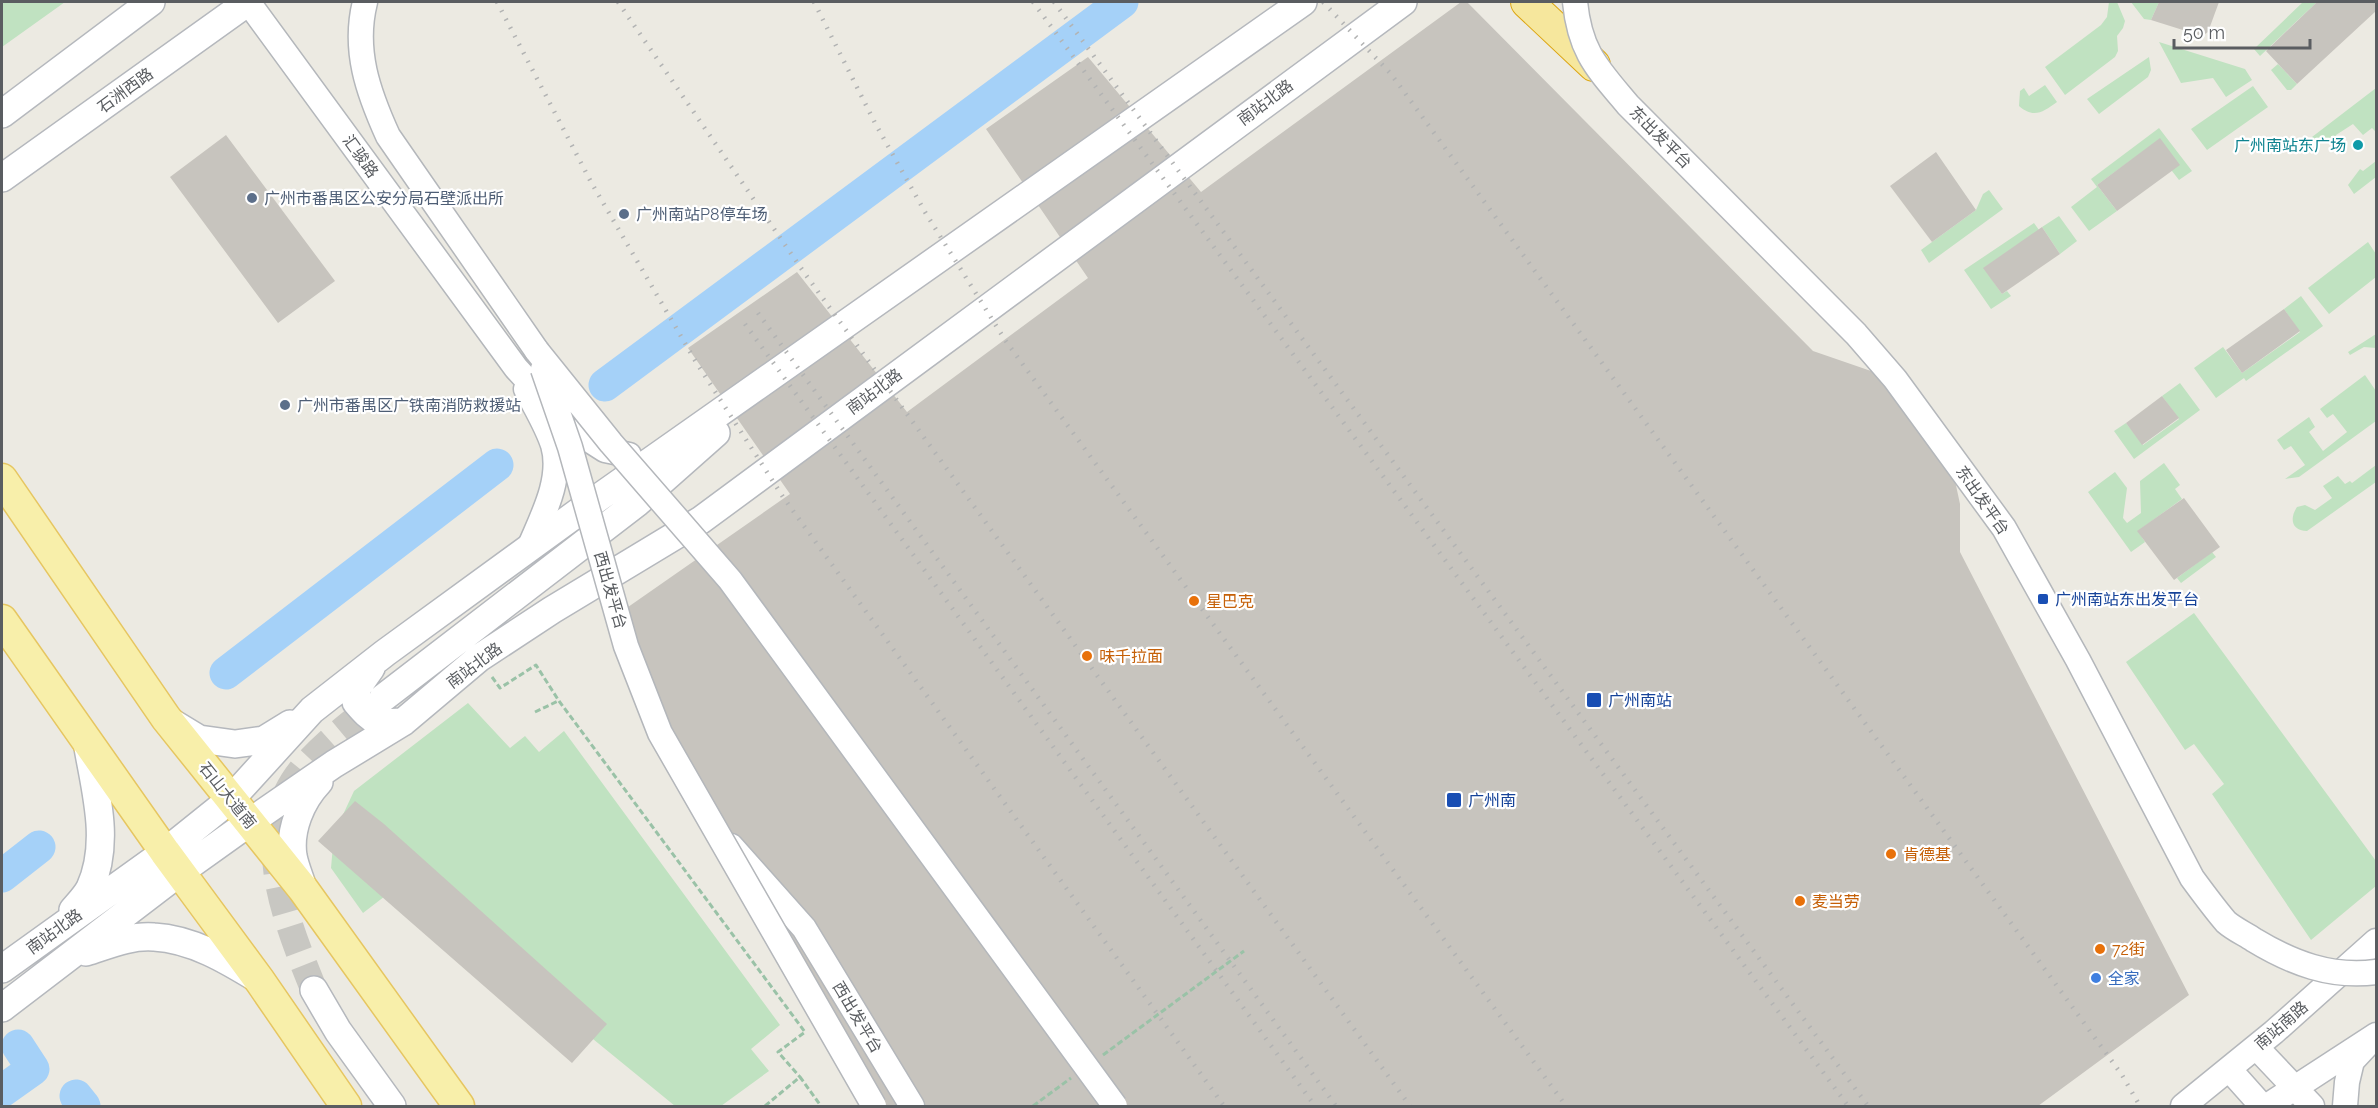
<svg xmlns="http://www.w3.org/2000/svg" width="2378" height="1108" font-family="Raleway,'Noto Sans SC',sans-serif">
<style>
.green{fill:#c0e2c1}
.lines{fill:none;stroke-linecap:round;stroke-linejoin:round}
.river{stroke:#a5d1f8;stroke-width:33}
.building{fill:#c7c4be}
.secondary-tunnel{stroke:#c8c7c2;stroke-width:27;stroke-dasharray:27 14;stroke-linecap:butt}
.tertiary-casing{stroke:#b4b7bb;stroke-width:27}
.secondary-casing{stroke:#b5b8bd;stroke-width:30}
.primary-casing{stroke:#e6c661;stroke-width:33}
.trunk-casing{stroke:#dca511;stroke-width:34}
.path{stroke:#9ac2a7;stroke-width:3;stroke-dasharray:6 3;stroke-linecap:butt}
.tertiary{stroke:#fff;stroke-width:24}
.secondary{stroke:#fff;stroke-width:27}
.primary{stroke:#f8efaa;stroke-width:30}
.trunk{stroke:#f6e79d;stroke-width:32}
.rail{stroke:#b2b3b3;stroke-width:4.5;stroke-dasharray:1.5 8;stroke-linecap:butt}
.tertiary-bridge-casing{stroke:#b4b7bb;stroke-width:27;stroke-linecap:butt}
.tertiary-bridge{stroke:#fff;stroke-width:24}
.culture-dot{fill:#0f9aa8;stroke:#fff;stroke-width:2}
.service-dot{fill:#5c6f8a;stroke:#fff;stroke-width:2}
.transit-dot{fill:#1a4fb4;stroke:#fff;stroke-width:2}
.food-dot{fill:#e8710a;stroke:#fff;stroke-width:2}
.shop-dot{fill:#3f7fe0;stroke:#fff;stroke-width:2}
.labels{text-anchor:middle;stroke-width:4.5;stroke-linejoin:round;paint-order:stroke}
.street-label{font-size:16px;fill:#5a5d61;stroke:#fff}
.culture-label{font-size:16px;fill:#0d838f;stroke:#fff;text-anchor:end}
.service-label{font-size:16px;fill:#4e5e75;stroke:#fff;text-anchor:start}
.transit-label{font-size:16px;fill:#164399;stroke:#fff;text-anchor:start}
.food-label{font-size:16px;fill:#c56008;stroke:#fff;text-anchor:start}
.shop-label{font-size:16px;fill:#366cbe;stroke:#fff;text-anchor:start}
</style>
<rect width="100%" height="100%" fill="#eceae2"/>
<path class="green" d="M2,2H65L2,47Z
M2109,2H2117L2125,21L2123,28L2117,36L2118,51L2115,57L2065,95L2045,67L2101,25L2107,17Z
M2131,2H2159L2151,20L2144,19Z
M2303,2H2317L2260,56L2254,49Z
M2159,42L2245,69L2252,80L2226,97L2213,78L2181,83Z
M2149,57L2151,70L2148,77L2099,114L2087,99Z
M2278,64L2297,84L2291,90H2287L2271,70Z
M2045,85L2057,102C2043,112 2034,119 2019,106L2020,91L2024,88L2029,96Z
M2253,86L2268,107L2207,150L2191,129Z
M2376,88L2375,131L2372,128L2363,135L2353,124L2336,135L2337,137L2317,143L2312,137Z
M2159,128L2192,171L2179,180L2172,171L2160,139L2097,185L2117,211L2089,231L2071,207L2097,187L2091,179Z
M2376,161V177L2354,194L2348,185L2360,169L2363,171Z
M1989,190L2003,209L1929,263L1921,250L1976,210L1983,194Z
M2059,216L2077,241L2060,254L2042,227Z
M2034,223L2039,230L1984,268L2002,294L2007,291L2011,296L1991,309L1964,270Z
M2368,242L2376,254V277L2329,314L2308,288Z
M2301,296L2323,326L2246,381L2244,378L2216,398L2194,368L2223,347L2242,373L2300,332L2284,309Z
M2376,334V348L2364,347L2350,355L2348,352Z
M2365,375L2376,391V421L2299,477L2285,479L2305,465L2291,446L2284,450L2277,440L2309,417L2315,427L2309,432L2323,451L2347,432L2333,414L2327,418L2320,409Z
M2180,383L2200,410L2134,459L2114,431L2126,423L2143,445L2179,419L2162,396Z
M2164,463L2180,485L2175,489L2182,499L2138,531L2145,542L2131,552L2088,492L2115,472L2127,488L2123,518L2127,523L2141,513L2140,481Z
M2376,465V482L2307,531C2292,531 2289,519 2297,507L2305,505L2315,510L2332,498L2323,486L2338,476L2345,484L2350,481L2352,483Z
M2212,552L2216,557L2181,583L2177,578Z
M2194,613L2376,861V886L2311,940L2212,794L2224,784L2194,744L2185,750L2126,662Z
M468,703L510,748L525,736L539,752L564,731L780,1025L751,1049L769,1071L721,1106H675L402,883L363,913L331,868L334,834L354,791Z"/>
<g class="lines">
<path class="river" d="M605,385L1122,2
M226,673L497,465
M2,876L39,847
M2,1091L33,1069L18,1046
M76,1096L84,1106"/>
</g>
<path class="building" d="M1461,2H1467L1813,351L1871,371L1922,409L1949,453L1960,504V552L2189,995L2038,1106H862L608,621L790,494L688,348L797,272L907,412L1088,278L986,129L1088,57L1201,192Z
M2159,2H2219L2208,32L2202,36L2151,20Z
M2317,2H2376V11L2297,84L2266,51Z
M226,135L335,281L278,323L170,177Z
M2160,138L2180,165L2117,211L2097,185Z
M1936,152L1976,210L1932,242L1890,186Z
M2042,227L2060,254L2002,294L1983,268Z
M2284,309L2300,331L2242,373L2226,350Z
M2162,396L2179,418L2142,445L2126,423Z
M2184,498L2220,547L2174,580L2137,531Z
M355,801L384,824L607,1024L572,1063L318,841Z"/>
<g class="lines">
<path class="secondary-tunnel" d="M314,990C287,922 248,833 303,768C326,741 355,720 383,698"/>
<g class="tertiary-casing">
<path id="tertiary" d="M248,2L516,368L572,429L605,450L629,455
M365,2C353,50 368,92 388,136L537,351
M526,389C535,407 547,426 553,445C563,479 542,517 529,548
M731,846L804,928L912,1106
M2256,1047L2312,1106
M2229,1069L2262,1106
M2183,1106L2274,1032L2376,941
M2267,1106L2376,1035
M2345,1106L2347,1082L2352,1061L2366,1046"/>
</g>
<g class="secondary-casing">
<path id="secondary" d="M2,114L151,2
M2,178L248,2
M371,668L357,688L356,702C373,722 377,724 403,722
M383,698L638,502L716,433
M171,722L199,739L235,744L264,740L290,724
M303,888C300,878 295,867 293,856C289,830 301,801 319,782
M73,910C79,903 86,896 90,888C111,842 95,790 87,742
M86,952C108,945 131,935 154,937C192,939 227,960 258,979
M2,969L165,852L231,799L312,710L385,653L584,508L1303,2
M314,990L338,1031L392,1106
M2,1008L180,872L250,822L334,764L403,722L479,658L552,610L701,520L1403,2"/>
</g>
<g class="primary-casing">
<path id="primary" d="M2,479L166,718L303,889L459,1106
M2,620L165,852L260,981L346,1106"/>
</g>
<g class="trunk-casing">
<path id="trunk" d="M1527,2L1594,65"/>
</g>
<path class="path" d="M492,677L500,688L536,665L559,701L805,1032L778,1052L800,1077
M535,712L558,701
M1103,1055L1244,951
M765,1106L800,1077L821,1106
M1033,1106L1071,1078"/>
<use href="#tertiary" class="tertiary"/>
<use href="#secondary" class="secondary"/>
<use href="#primary" class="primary"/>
<use href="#trunk" class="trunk"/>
<path class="rail" d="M497,2L591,182L696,362L783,497L1224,1106
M618,2L803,271L1410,1106
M814,2L875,123L925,212L1005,340L1566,1106
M1033,2L1848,1106
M1054,2L1868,1106
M1323,2L1391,74L2122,1075L2140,1106
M758,313L1336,1106
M745,324L1315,1106"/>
<g class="tertiary-bridge-casing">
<path id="tertiary-bridge" d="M1575,2C1580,52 1597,68 1628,105L1856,334L1895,379L2004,528L2078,660L2192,878C2203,893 2214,908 2226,922C2234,929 2245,934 2254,940C2292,963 2331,978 2376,972
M537,351L611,443L730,580L1115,1106
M543,369L570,447L626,646L660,733L874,1106"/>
</g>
<use href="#tertiary-bridge" class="tertiary-bridge"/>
</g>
<circle class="culture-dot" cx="2358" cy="145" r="6"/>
<g class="service-dot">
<circle cx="252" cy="198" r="6"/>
<circle cx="624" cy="214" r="6"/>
<circle cx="285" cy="405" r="6"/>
</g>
<g class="transit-dot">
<rect x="2037" y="593" width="12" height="12" rx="3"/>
<rect x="1586" y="692" width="16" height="16" rx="3"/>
<rect x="1446" y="792" width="16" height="16" rx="3"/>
</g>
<g class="food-dot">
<circle cx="1194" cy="601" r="6"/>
<circle cx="1087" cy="656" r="6"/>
<circle cx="1891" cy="854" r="6"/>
<circle cx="1800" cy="901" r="6"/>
<circle cx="2100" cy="949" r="6"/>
</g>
<circle class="shop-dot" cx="2096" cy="978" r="6"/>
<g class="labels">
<g class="street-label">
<text transform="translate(125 90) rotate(-36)" y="6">石洲西路</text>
<text transform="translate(1265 102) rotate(-37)" y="6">南站北路</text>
<text transform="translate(1661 137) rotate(45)" y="6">东出发平台</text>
<text transform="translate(361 156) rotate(54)" y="6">汇骏路</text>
<text transform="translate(874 391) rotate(-37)" y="6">南站北路</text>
<text transform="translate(1983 500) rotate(55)" y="6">东出发平台</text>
<text transform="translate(611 590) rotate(74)" y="6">西出发平台</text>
<text transform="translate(474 665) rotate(-37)" y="6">南站北路</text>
<text transform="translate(228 795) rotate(51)" y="6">石山大道南</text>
<text transform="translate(54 931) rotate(-36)" y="6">南站北路</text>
<text transform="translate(858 1017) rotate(59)" y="6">西出发平台</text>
<text transform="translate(2281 1025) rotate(-41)" y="6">南站南路</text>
</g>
<g class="culture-label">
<text x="2346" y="151">广州南站东广场</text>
</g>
<g class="service-label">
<text x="264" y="204">广州市番禺区公安分局石壁派出所</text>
<text x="636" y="220">广州南站P8停车场</text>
<text x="297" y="411">广州市番禺区广铁南消防救援站</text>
</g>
<g class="transit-label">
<text x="2055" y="605">广州南站东出发平台</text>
<text x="1608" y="706">广州南站</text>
<text x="1468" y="806">广州南</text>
</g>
<g class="food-label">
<text x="1206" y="607">星巴克</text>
<text x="1099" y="662">味千拉面</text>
<text x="1903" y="860">肯德基</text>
<text x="1812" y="907">麦当劳</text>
<text x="2112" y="955">72街</text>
</g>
<g class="shop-label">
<text x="2108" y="984">全家</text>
</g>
</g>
<rect width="2378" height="1108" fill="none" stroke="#5a5d61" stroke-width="6"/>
<path d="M2174 39v9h136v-9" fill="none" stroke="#5a5d61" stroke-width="3"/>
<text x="2183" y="39" font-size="18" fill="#5a5d61" stroke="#ffffff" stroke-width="4.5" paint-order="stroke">50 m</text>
</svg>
